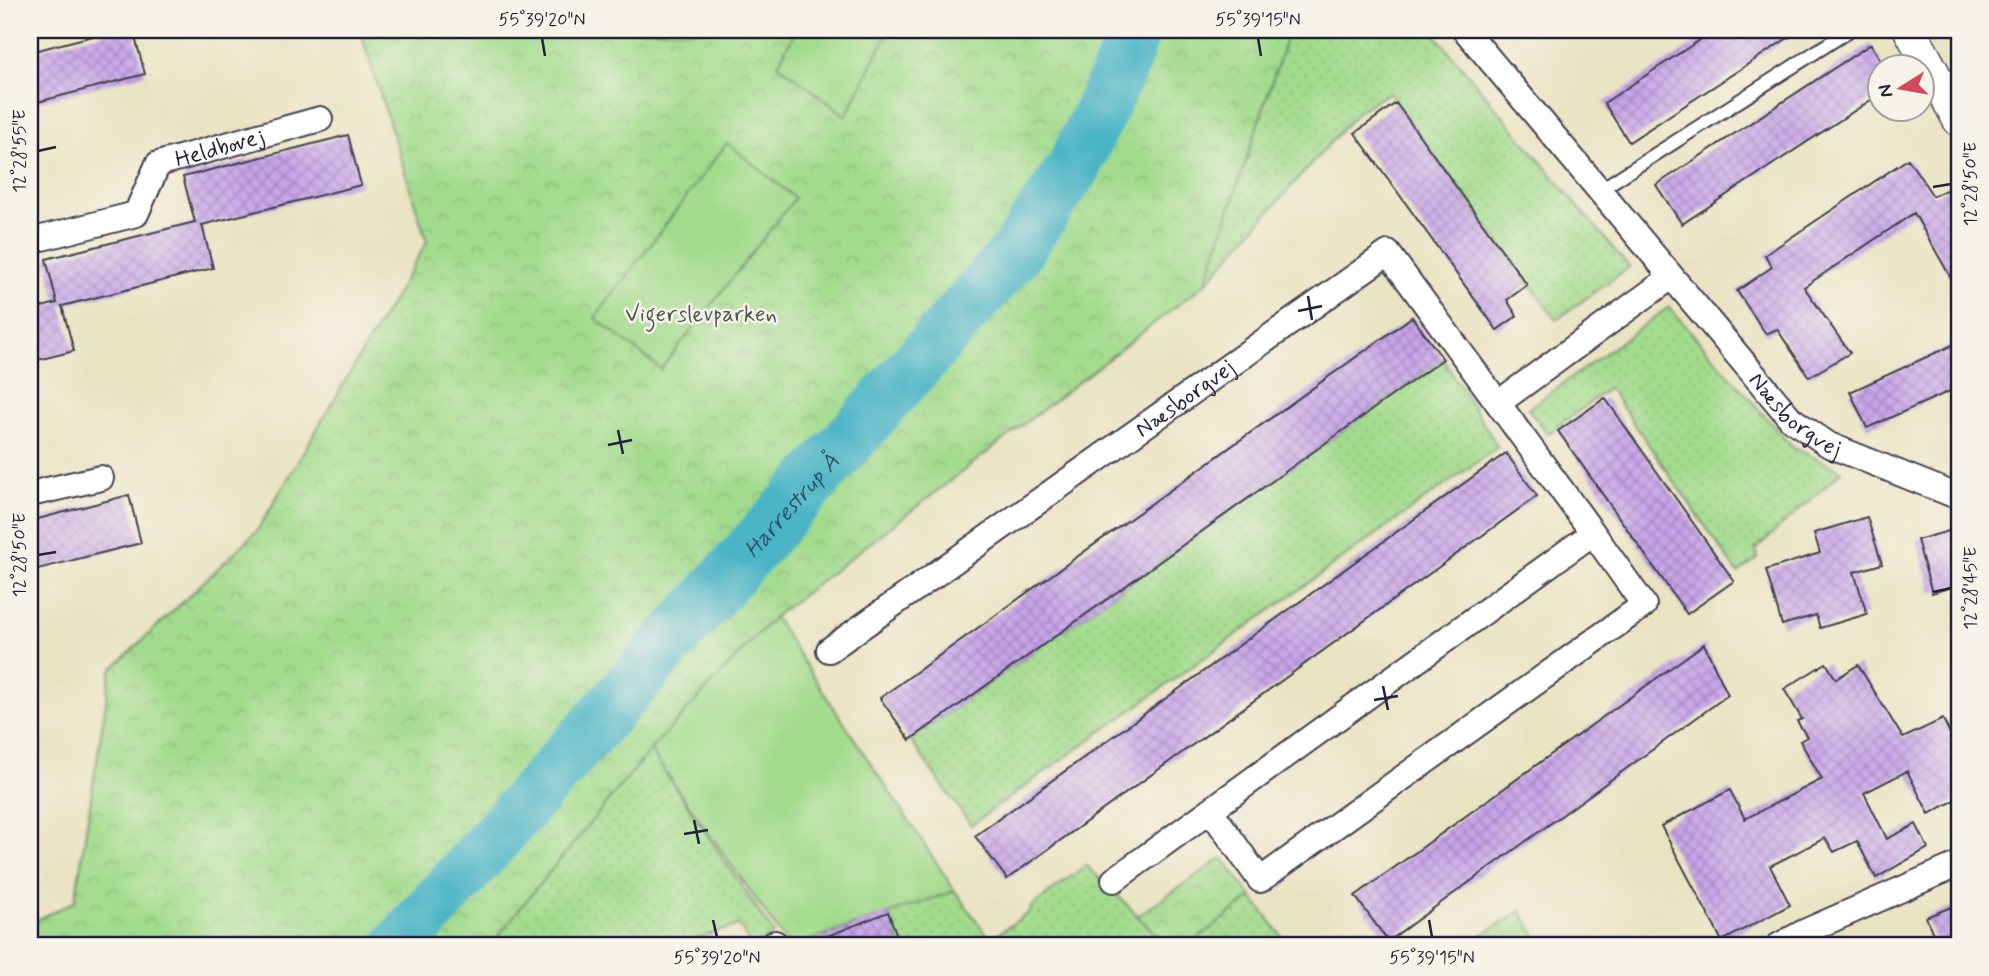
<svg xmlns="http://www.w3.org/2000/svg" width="1989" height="976" font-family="Mynerve,sans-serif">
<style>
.grass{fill:url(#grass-dots);stroke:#627e64;stroke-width:2}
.park{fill:url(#park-crowns);stroke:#627e64;stroke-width:2}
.garden{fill:#a3db8d;stroke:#627e64;stroke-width:2}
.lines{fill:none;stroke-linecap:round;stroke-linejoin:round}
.river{stroke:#49b4c6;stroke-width:54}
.building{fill:url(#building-cross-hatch)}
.service-casing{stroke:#403f4f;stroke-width:16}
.minor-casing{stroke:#403f4f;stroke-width:28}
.tertiary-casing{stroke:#403f4f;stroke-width:35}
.service{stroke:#fff;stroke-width:12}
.minor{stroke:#fff;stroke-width:24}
.tertiary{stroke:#fff;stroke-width:32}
.ticks{fill:none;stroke:#22223b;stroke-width:2.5}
.labels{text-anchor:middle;stroke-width:5;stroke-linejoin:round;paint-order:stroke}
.street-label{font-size:23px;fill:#22223b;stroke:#f7f3e8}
.park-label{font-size:23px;fill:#495a54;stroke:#f7f3e8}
.water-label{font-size:24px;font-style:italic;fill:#30556c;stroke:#f7f3e8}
.neatline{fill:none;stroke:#22223b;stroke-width:2.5}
.ticks-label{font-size:18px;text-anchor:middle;fill:#22223b}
</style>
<defs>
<pattern id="grass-dots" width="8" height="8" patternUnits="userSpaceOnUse" patternTransform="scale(1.75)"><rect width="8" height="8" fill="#a3db8d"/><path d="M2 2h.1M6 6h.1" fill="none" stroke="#8cbc7b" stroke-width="1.8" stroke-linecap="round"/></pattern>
<pattern id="park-crowns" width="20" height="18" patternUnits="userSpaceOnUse" patternTransform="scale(1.75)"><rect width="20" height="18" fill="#a3db8d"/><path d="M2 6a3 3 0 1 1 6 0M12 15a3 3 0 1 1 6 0" fill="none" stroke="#8cbc7b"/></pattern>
<pattern id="building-cross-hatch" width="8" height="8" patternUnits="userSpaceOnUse" patternTransform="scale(1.75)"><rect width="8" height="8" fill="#c8a5ea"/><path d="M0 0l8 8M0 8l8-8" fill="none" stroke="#a286bf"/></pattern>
</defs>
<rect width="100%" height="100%" fill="#f7f3e8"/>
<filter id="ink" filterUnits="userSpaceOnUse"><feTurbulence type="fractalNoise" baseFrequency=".0143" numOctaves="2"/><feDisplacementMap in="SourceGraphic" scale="14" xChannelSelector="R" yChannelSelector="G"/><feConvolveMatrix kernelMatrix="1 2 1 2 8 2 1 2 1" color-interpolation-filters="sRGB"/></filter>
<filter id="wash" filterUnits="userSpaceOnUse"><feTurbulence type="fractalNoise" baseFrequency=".00686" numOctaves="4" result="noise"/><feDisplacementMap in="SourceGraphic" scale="28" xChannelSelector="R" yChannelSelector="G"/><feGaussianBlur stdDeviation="1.57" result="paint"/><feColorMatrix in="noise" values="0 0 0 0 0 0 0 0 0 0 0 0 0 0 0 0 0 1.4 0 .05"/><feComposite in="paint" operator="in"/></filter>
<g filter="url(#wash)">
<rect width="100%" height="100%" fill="#eae3c2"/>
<path class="grass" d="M1289,30H1431L1629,267L1556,320L1389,93L1359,110L1205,284Z
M1669,307L1792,447L1842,471L1756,549L1758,558L1738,573L1609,388L1548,434L1528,409Z
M1443,359L1498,447L971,825L910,740Z
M650,750L774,934L754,946H751L739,925L674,946H487Z
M1086,865L1169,946H901L888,912L955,891L990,939L1031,911L1030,908Z
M1252,897L1289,946H1188Z
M1521,911L1542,946H1464Z"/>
<path class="park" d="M360,30H537L539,33L541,30H1289L1205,284L774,617L650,750L517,912L498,936L505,946H30V923L75,901L111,670L257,531L427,242Z
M1222,858L1252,897L1188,946H1169L1137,916Z"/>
<path class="garden" d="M796,30H889L846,116L778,64Z
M727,143L795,198L661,369L595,318Z
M774,617L955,891L793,946H789L650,750Z"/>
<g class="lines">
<path class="river" id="s1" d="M399,946L1014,255L1073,168L1123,62L1134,30"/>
</g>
<g id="blocks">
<path class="building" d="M116,30H133L145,74L30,104V52Z
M1715,30H1800L1629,142L1604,103Z
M1871,44L1880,59V94L1682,224L1656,185Z
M1396,103L1527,285L1507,300L1517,316L1497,330L1355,133Z
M348,135L361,185L202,225L213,268L62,306L74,351L30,362V310L57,303L46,259L195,222L183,177Z
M1908,159L1933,196L1959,184V292L1914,213L1804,287L1850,353L1809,377L1777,329L1766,334L1737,291L1772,267L1765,255Z
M1412,317L1443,359L910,740L880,698Z
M1959,342V387L1867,428L1850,392Z
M1605,398L1734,581L1687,614L1558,431Z
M1506,453L1537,496L1007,879L975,836Z
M129,495L141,543L30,571V521Z
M1867,517L1882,564L1854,572L1867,614L1820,628L1816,615L1782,625L1766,570L1820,553L1814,533Z
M1959,528V585L1932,593L1917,540Z
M1704,644L1728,695L1388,941L1355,896Z
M1826,663L1836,679L1858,665L1903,738L1943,719L1951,736L1959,731V798L1929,814L1907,771L1864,793L1887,839L1916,824L1928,848L1876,878L1857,841L1834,852L1825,838L1770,866L1790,905L1722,941L1661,826L1730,790L1745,819L1822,779L1800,741L1807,737L1797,721L1802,719L1784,689Z
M1959,904V946H1938L1926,917Z
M888,912L901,946H805V945Z"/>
</g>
</g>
<g filter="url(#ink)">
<use href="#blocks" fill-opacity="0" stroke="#403f4f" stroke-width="2"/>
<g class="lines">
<g class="service-casing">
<path id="service" d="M1598,191L1847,32"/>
</g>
<g class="minor-casing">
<g id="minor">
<path id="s2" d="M1465,30L1791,419L1829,445L1959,497"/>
<path id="s3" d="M30,246L34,240L136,214L158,164L320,119"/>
<path d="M1498,403L1670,278"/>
<path d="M30,494L101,478"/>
<path id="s4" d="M829,650L1388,253L1593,533L1114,880"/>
<path d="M1211,811L1260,880L1644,605L1593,533"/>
<path d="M775,943L777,946"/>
<path d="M1778,946L1804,932L1959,864"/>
</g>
</g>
<g class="tertiary-casing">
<path id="tertiary" d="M1910,30L1959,120"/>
</g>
<use href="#service" class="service"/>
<use href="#minor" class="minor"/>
<use href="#tertiary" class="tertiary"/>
</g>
</g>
<path class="ticks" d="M542,38L545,56M1258,38L1261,56M38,151L56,147M1933,187L1951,184M1308,296L1312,320M1298,311L1322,306M618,430L623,454M608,445L632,440M38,555L56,552M1933,592L1951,588M1383,686L1388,710M1374,700L1398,696M694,820L699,844M684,834L708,830M713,920L717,937M1429,920L1432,937"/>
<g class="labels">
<g class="street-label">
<text dy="8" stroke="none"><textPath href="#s3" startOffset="231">Heldbovej</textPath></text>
<text dy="8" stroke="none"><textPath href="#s4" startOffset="436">Næsborgvej</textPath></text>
<text dy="8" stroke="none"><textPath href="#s2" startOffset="508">Næsborgvej</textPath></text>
</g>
<g class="park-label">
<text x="701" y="321">Vigerslevparken</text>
</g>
<g class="water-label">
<text dy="8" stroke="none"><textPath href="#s1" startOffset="590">Harrestrup Å</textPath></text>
</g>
</g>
<rect width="1989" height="976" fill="none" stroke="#f7f3e8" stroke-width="77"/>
<g transform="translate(1901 88) rotate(259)"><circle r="33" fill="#f7f3e8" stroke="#a29fa3" stroke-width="2"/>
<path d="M0-5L12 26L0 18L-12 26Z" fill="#d1495b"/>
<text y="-10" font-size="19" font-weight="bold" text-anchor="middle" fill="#22223b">N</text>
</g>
<rect x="38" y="38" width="1913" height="899" class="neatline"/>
<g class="ticks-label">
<text x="542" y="25">55°39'20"N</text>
<text x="1258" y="25">55°39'15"N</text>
<text transform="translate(19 151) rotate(-90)" y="6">12°28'55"E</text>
<text transform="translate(1970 184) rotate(-90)" y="6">12°28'50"E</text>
<text transform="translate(19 555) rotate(-90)" y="6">12°28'50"E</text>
<text transform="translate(1970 588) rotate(-90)" y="6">12°28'45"E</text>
<text x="717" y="963">55°39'20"N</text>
<text x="1432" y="963">55°39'15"N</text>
</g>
</svg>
